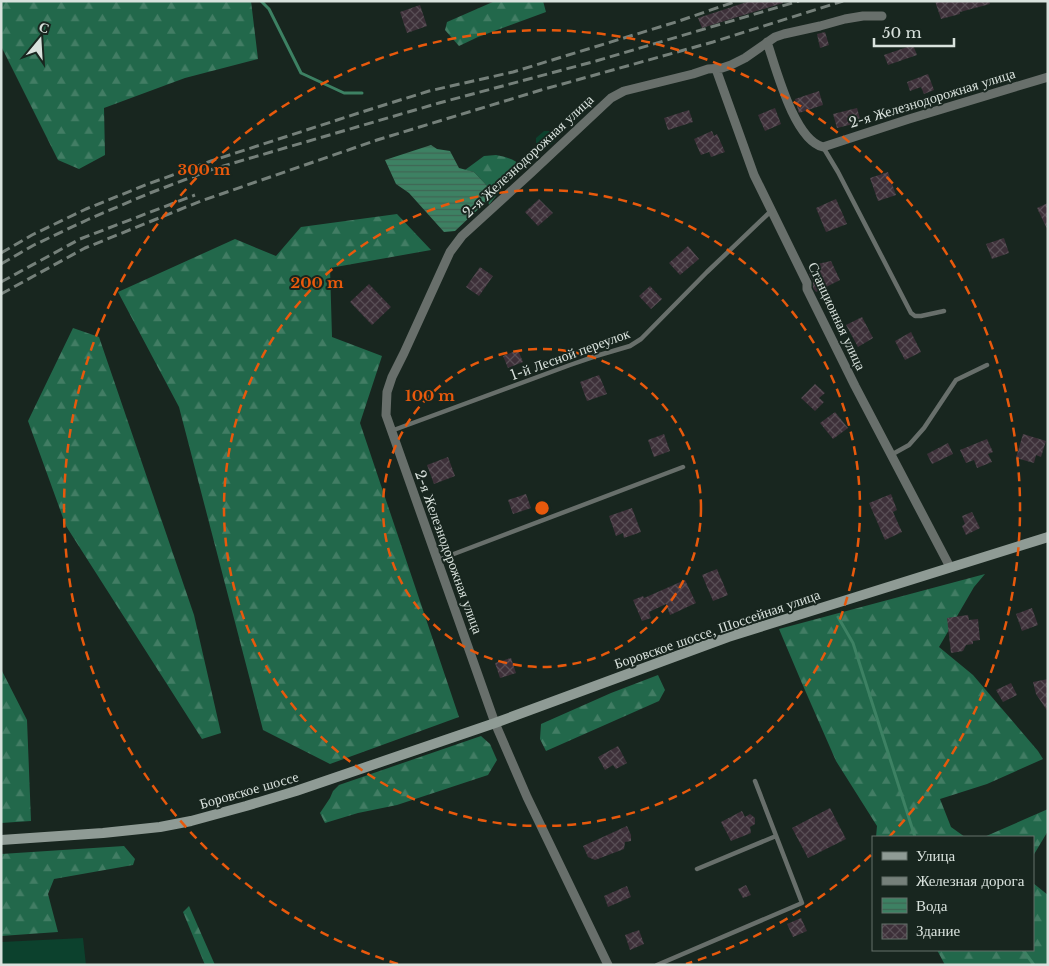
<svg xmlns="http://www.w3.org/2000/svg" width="1049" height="966" font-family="'Libre Baskerville',serif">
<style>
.grass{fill:#0c412d}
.forest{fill:url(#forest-firs)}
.water{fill:url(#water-rules)}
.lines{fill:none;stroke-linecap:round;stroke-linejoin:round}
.stream{stroke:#3d8163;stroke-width:3}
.building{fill:url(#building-cross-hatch)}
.lane{stroke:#686f6b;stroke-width:4.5}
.street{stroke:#686f6b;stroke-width:9}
.secondary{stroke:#8f9b95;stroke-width:10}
.rail{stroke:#75807a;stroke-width:3;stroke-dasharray:10 5;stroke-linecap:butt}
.ring{fill:none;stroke:#e8590c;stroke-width:2.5;stroke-dasharray:9 6}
.labels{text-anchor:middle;stroke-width:4;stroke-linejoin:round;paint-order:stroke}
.street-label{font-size:14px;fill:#d9e2dd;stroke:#18261f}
.centre{fill:#e8590c;stroke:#18261f;stroke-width:2.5}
.ring-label{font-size:15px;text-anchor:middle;font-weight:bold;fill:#e8590c;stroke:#18261f;stroke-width:4;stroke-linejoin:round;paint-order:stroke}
</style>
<defs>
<pattern id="forest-firs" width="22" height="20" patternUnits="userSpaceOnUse" patternTransform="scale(1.25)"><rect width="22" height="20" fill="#22684b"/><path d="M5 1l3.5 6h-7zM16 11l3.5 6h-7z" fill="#427d64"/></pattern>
<pattern id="water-rules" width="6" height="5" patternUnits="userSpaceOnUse" patternTransform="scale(1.25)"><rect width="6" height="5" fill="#3d8163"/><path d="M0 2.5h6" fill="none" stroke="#3f6654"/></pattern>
<pattern id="building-cross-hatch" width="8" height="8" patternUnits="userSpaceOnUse" patternTransform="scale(1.25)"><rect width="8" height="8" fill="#3d3039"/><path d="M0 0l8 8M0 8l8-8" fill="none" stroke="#584e55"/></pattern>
</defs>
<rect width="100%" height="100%" fill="#18261f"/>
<path class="grass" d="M544,131H552L556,135L555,141L549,146L536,143V138Z
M83,938L86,965H1V942Z"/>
<path class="forest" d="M1,1H251L258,59L185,78L104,108L105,155L79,169L58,160L1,46Z
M495,1H543L546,12L478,37L459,46L445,30L447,22Z
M496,155C506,157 516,159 523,168L498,193L489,205L488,200L491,190L474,172L465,170L484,156Z
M397,214L431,250L330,268L332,337L382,356L360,423L459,717L330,764L263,730L179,407L118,292L235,239L276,256L301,227Z
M73,328L99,337L194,615L221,733L202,739L66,526L28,421Z
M985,574L974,587L939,647L973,675L1038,751L1043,759L987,784L940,799L951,827L965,837H876L877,826L836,761L801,681L779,629Z
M1,669L27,720L31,821L1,823Z
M658,675L665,690L659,701L546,751L540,739L541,724L611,693Z
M481,736L490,744L497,760L488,775L397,805L358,813L325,823L320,813L330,798L333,791L339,785Z
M1048,809V831L1033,856V837H984Z
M124,846L135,859L133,865L54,879L48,894L58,932L1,936V854Z
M1033,883L1048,895V965H945L937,950H1033Z
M189,906L215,965H205L183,912Z"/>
<path class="water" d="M431,145L437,149L450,151L459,168L474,172L491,190L488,200L455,231L444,232L409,193L396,184L385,160Z"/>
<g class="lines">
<path class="stream" d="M261,1L269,9L301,73L344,93H362
M838,617L853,643L915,837
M1023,950L1034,965"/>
</g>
<path class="building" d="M750,1H782L783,3L702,28L698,18Z
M935,1H989L990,4L960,12V14L941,19Z
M420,5L427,26L407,33L400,12Z
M825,32L829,45L820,48L817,34Z
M913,45L917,55L888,65L884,55Z
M928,74L934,90L924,94L921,87L910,91L907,82Z
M819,91L823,105L799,113L795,99Z
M775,108L781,124L765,131L758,115Z
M857,108L861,122L837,128L833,114Z
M689,110L693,122L668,130L664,118Z
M712,131L714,136L717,134L725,152L711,157L709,152L701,155L694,139Z
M888,172L896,195L878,201L870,178Z
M539,199L553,213L538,226L525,212Z
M836,199L847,224L826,232L816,208Z
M1048,203V231L1037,208Z
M1004,238L1009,253L992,259L986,244Z
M688,246L699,259L680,275L669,263Z
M831,261L840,280L816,292L813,288V281L809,274L815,271L817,264Z
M480,267L493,276L479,296L466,287Z
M369,284L391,307L372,325L350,302Z
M650,286L662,299L651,309L639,296Z
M862,317L873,338L858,347L846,325Z
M911,332L921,352L905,360L895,341Z
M518,350L523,362L508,368L503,356Z
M599,375L607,394L587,401L580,382Z
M815,384L825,393L819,398L824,402L815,411L801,398Z
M835,412L848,428L833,439L820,423Z
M664,434L670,451L654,457L648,440Z
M1023,434L1046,441L1041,457L1036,455L1034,463L1016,458Z
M987,439L993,452L988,454L992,462L977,468L974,460L966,463L960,450Z
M948,443L953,454L932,464L927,454Z
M448,457L455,476L434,484L427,465Z
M526,494L531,508L513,514L508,500Z
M891,494L897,510L893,512L902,532L885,540L869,503Z
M632,508L641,532L624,538L623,533L616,536L609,516Z
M972,512L980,528L966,535L962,526L965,524L962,516Z
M717,569L728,595L713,601L702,575Z
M685,580L696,603L670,615L666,604L649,612L651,618L642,621L633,600L643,596L644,598Z
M1032,608L1038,625L1022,631L1016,614Z
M968,615L969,620L978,619L980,640L973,641V644L966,645L963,651L951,653L947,618Z
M511,658L516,673L500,678L495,663Z
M1048,679V712L1036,694L1033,682Z
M1011,683L1017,695L1003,702L996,690Z
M618,746L627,763L616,769L613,765L605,770L598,757Z
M830,808L846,839L808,858L792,828Z
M742,811L745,817L750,814L755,818V824L750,827L751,833L731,841L721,822Z
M627,826L631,835V841L625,842L624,849L595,860L588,857L583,846Z
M746,885L751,895L743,898L738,889Z
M627,886L631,897L608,907L604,896Z
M801,918L807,931L793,937L787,924Z
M639,930L644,944L630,950L625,935Z"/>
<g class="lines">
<path class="lane" d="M823,147L838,172L911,313L915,316H921L944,311
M391,431L570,365L596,356L630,346L641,339L707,272L771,211
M891,455L909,445L924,428L956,380L987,365
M438,560L683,467
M697,869L776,836
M657,965L802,903L755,781"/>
<path class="street" d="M767,42C776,68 794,140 823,147L909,119L1048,77
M716,69L754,175L807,283V289L855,386L950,567
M608,965L527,797L495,723L386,415L387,392L392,377L404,353L450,252L462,236L531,173L611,98L624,91L693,74L708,69L722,68L731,65L745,58L775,37L784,34L820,26L845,19L863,16H882"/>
<path class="secondary" d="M1,840L103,833L160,827L191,821L246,806L296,791L495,723L728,637L1048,537"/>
<path class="rail" d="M1,253L32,235L86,209L148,184L211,161L365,111L429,91L513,72L676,22L737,1
M1,264L34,245L89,219L150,193L213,169L439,103L596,61L799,1
M1,282L80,239L195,195
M1,294L85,248L201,201L377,140L541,90L713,42L843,1"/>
</g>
<g class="ring">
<circle cx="542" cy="508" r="159"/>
<circle cx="542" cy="508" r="318"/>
<path d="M871 855A478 478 0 0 1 686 964M398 964A478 478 0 1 1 889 837"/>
</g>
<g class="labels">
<g class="street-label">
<text transform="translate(932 98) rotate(-17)" y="5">2-я Железнодорожная улица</text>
<text transform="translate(528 156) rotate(-43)" y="5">2-я Железнодорожная улица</text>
<text transform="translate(837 316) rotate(65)" y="5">Станционная улица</text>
<text transform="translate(570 354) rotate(-20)" y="5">1-й Лесной переулок</text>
<text transform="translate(449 552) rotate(70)" y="5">2-я Железнодорожная улица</text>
<text transform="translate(717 629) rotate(-19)" y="5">Боровское шоссе, Шоссейная улица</text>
<text transform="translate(249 790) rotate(-16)" y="5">Боровское шоссе</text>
</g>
</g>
<circle cx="542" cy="508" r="8" class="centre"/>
<g class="ring-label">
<text x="204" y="175">300 m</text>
<text x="317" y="288">200 m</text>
<text x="430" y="401">100 m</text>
</g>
<rect width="1049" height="966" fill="none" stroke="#d9e2dd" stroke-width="5"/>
<rect x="872" y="836" width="162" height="115" fill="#18261f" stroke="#65716b"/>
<rect x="882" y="852" width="25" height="8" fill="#8f9b95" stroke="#65716b"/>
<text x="916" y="861" font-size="15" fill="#d9e2dd">Улица</text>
<rect x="882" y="877" width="25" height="8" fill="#75807a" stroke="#65716b"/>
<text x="916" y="886" font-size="15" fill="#d9e2dd">Железная дорога</text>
<rect x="882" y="898" width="25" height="15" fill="url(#water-rules)" stroke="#65716b"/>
<text x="916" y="911" font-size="15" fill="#d9e2dd">Вода</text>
<rect x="882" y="924" width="25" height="15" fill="url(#building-cross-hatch)" stroke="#65716b"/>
<text x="916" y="936" font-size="15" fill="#d9e2dd">Здание</text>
<g transform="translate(40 40) rotate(18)" stroke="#18261f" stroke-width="4" paint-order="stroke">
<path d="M0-4L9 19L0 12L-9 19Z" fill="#d9e2dd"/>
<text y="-8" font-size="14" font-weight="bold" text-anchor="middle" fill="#d9e2dd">С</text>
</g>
<path d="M874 38v8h80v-8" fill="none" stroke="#d9e2dd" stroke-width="2.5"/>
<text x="882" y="38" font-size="15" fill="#d9e2dd" stroke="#18261f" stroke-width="4" paint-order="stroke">50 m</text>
</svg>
